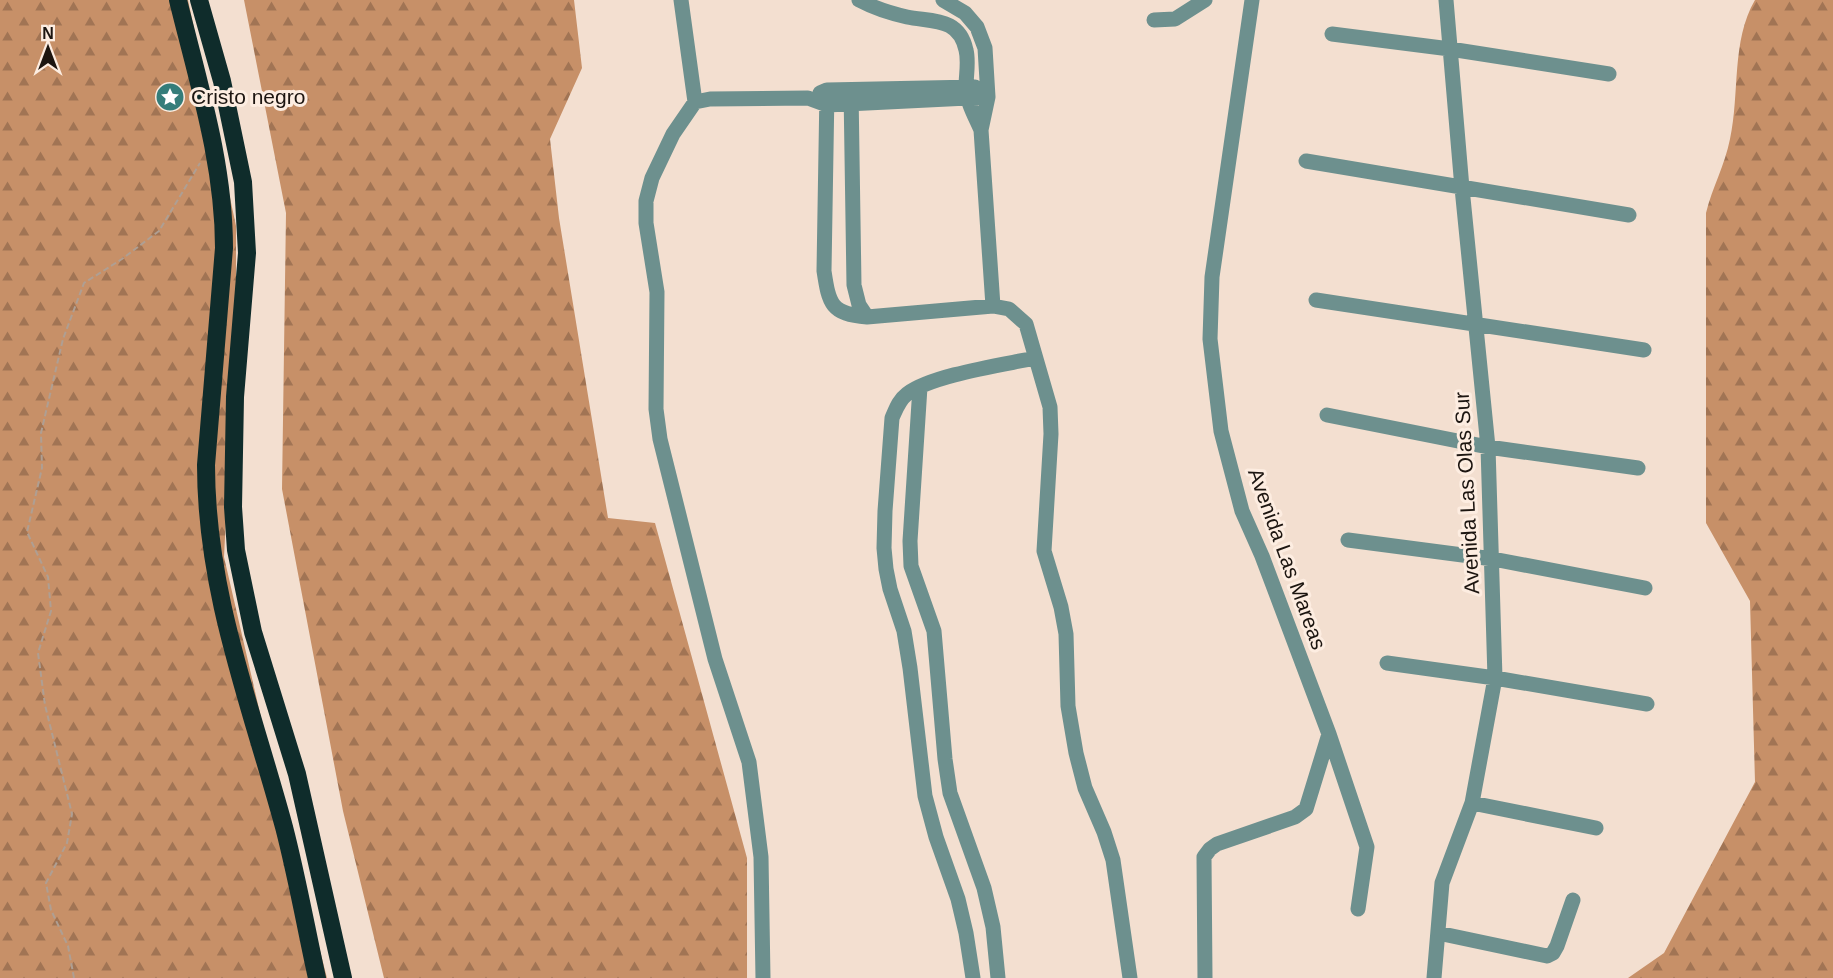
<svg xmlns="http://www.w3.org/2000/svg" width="1833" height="978" font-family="Arial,sans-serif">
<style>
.forest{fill:url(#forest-firs)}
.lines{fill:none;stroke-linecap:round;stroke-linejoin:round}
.path{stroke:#af9f93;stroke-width:2;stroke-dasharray:6 3;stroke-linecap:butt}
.minor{stroke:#6d908e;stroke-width:15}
.highway{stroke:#0f2c2b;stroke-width:18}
.labels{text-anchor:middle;stroke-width:6;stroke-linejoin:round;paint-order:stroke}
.poi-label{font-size:21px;fill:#1c1510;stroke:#fdede1;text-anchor:start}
.street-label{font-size:21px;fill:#1c1510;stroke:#fdede1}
</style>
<defs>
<pattern id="forest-firs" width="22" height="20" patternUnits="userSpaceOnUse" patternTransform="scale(1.5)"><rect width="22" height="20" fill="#c79068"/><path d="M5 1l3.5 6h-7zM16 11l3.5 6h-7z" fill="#a17454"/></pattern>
</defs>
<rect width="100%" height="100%" fill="#f3dfd0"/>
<path class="forest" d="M0,0H188L236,226V324L224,557L266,739L327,978H0Z
M244,0H574L582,68L550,139L559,218L608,518L655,523L747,858V978H384L343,811L282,489L286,213Z
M1755,0H1833V978H1628L1664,953L1755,782L1750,601L1706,523V213C1712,188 1725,165 1730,139C1740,94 1731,41 1755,0Z"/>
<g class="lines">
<path class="path" d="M74,978L68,946L51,910L46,883L67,843L72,814L45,705L38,653L51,611L48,577L27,532L42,468L41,433L63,339L84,283L122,259L159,231L200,163"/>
<path class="minor" d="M681,0L695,102
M859,0C874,8 889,13 907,17C932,22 959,17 966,50C969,61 966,75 966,87C967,103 975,116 981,130
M943,0L965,13L977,27L985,48L988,97L981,130L993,306
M1252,0L1212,277L1210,339L1221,431L1242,511L1262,556L1329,734L1367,847L1358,909
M1154,20L1175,19L1205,0
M1332,34L1450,49L1609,74
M827,90L824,271C829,304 831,314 867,317L993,306L1009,309L1026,324L1050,407L1051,434L1044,551L1061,607L1066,634L1068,706L1076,753L1085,788L1104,832L1113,860L1130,978
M851,90L854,285L859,305L867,317
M820,93L827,90L975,87
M1306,161L1629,215
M1316,300L1644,350
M920,387L910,541L911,566L934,631L945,759L950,793L984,888L993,927L998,978
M1327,415L1488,447L1638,468
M1348,540L1493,559L1645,588
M1387,663L1495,678L1647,704
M1472,803L1596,828
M1438,933L1547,956L1553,953L1557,946L1573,900
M763,978L761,857L749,762L715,659L660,439L656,409L657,292L646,223V201L652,178L673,134L695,102L710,99L808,98L827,105L988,97
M973,978L966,933L958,899L936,837L925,796L910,668L904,631L890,589L886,569L884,548L885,511L892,418C896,409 899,400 907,394C932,375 1002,365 1035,358
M1205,978L1204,857L1210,849L1217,844L1295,817L1306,809L1329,734
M1434,978L1442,883L1472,803L1495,678L1488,447L1462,188L1446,0"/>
<path class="highway" d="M178,0C198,82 224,163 224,248L206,465C206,593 251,705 284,827C297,877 306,928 317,978
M199,0L222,81L243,182L247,253L235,397L233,507L236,550L253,632L297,774L343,978"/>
</g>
<defs>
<g id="sight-disc" transform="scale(1.5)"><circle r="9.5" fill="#357d7a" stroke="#fdede1"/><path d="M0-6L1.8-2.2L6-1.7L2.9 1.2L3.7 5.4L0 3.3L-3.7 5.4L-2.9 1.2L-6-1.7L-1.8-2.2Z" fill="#fff"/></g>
</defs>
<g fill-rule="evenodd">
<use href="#sight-disc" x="170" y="97"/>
</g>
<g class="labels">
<g class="poi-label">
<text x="191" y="104">Cristo negro</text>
</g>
<g class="street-label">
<text transform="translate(1467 493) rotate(-93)" y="7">Avenida Las Olas Sur</text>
<text transform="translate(1287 559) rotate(70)" y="7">Avenida Las Mareas</text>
</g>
</g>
<g transform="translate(48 48)" stroke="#fdede1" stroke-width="4.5" paint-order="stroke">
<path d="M0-4.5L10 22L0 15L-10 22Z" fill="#1c1510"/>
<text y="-9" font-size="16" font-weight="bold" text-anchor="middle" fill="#1c1510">N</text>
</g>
</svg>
